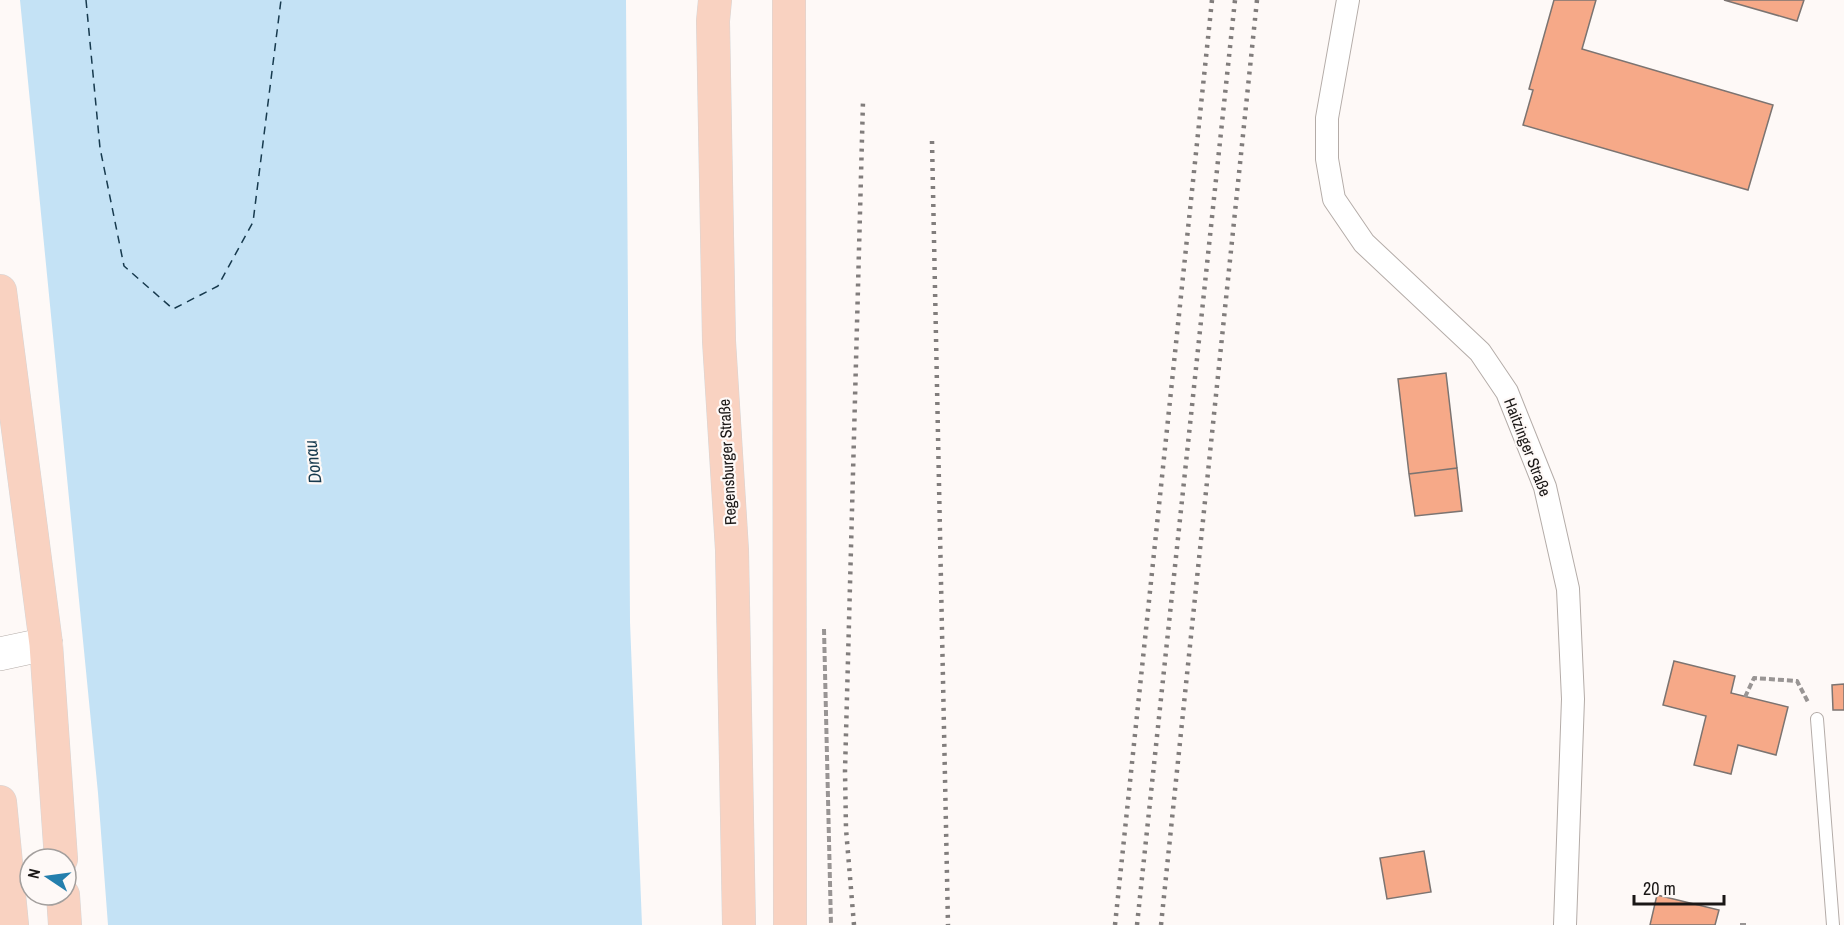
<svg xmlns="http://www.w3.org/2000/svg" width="1844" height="925" font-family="'Archivo Narrow',sans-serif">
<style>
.water{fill:#c4e2f5}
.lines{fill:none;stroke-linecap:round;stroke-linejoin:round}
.ferry{stroke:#173a4e;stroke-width:1.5;stroke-dasharray:8 6;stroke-linecap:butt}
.building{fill:#f6a988;stroke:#7c7471;stroke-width:1.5}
.lane-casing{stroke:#b4aca8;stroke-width:14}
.street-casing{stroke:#b4aca8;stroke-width:24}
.secondary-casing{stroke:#b4aca8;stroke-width:34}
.primary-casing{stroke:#d6d5d5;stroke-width:34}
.path{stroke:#999594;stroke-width:4;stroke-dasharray:6 3;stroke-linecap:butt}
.lane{stroke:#fff;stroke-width:12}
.street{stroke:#fff;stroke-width:22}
.secondary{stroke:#fff;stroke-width:33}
.primary{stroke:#f9d2c1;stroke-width:33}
.rail{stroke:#817d7c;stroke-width:4.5;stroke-dasharray:3 6;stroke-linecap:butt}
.labels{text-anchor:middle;stroke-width:4.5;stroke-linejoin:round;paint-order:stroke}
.street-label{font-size:16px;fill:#1a1716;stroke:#fef9f7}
.water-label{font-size:18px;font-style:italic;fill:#173a4e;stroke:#fef9f7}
</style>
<rect width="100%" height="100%" fill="#fef9f7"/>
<path class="water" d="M20,0H626L630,622L642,925H108L98,793Z"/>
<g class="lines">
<path class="ferry" d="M86,0L100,148L124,266L173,309L218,286L253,222L281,0"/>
</g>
<path class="building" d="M1554,0H1596L1582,49L1773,105L1748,190L1523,125L1533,90L1529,89Z
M1724,0H1804L1797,21Z
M1446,373L1457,468L1409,474L1398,379Z
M1457,468L1462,511L1415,516L1409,474Z
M1674,661L1735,676L1731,693L1788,707L1776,755L1738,745L1731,774L1694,765L1706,716L1663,705Z
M1844,684V710H1833L1832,685Z
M1424,851L1431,892L1387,899L1380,858Z
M1657,895L1719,910L1715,925H1650Z"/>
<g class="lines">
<g class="lane-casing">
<path id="lane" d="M1817,719L1833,925"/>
</g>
<g class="street-casing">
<path id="street" d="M1348,0L1327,118V159L1334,199L1364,243L1480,352L1507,392L1545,487L1568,589L1573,699L1565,925"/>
</g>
<g class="secondary-casing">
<path id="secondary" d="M0,654L46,644"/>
</g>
<g class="primary-casing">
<path id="primary" d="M715,0L713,21L719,341L732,550L739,925
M789,0L790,925
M0,291L46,644L61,859
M0,802L12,925
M63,895L65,925"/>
</g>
<path class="path" d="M824,629L831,925
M1745,697L1754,678L1797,681L1808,702
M1740,925H1746"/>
<use href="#lane" class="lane"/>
<use href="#street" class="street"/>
<use href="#secondary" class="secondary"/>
<use href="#primary" class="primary"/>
<path class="rail" d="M932,141L948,925
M854,925L846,829L845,771L863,101
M1115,925L1212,0
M1137,925L1235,0
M1161,925L1257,0"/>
</g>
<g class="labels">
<g class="street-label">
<text transform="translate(1528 447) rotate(69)" y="6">Haitzinger Straße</text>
<text transform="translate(727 462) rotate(-93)" y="6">Regensburger Straße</text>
</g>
<g class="water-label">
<text transform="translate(313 462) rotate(-97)" y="6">Donau</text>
</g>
</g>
<g transform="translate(48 877) rotate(283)"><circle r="28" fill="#fef9f7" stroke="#a39f9d" stroke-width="1.5"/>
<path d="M0-4.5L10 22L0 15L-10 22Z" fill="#247fad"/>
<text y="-9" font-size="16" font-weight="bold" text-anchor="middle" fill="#1a1716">N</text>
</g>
<path d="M1634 895v9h90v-9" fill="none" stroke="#1a1716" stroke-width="3"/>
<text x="1643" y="895" font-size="18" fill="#1a1716" stroke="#fef9f7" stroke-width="4.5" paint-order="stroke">20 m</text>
</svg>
